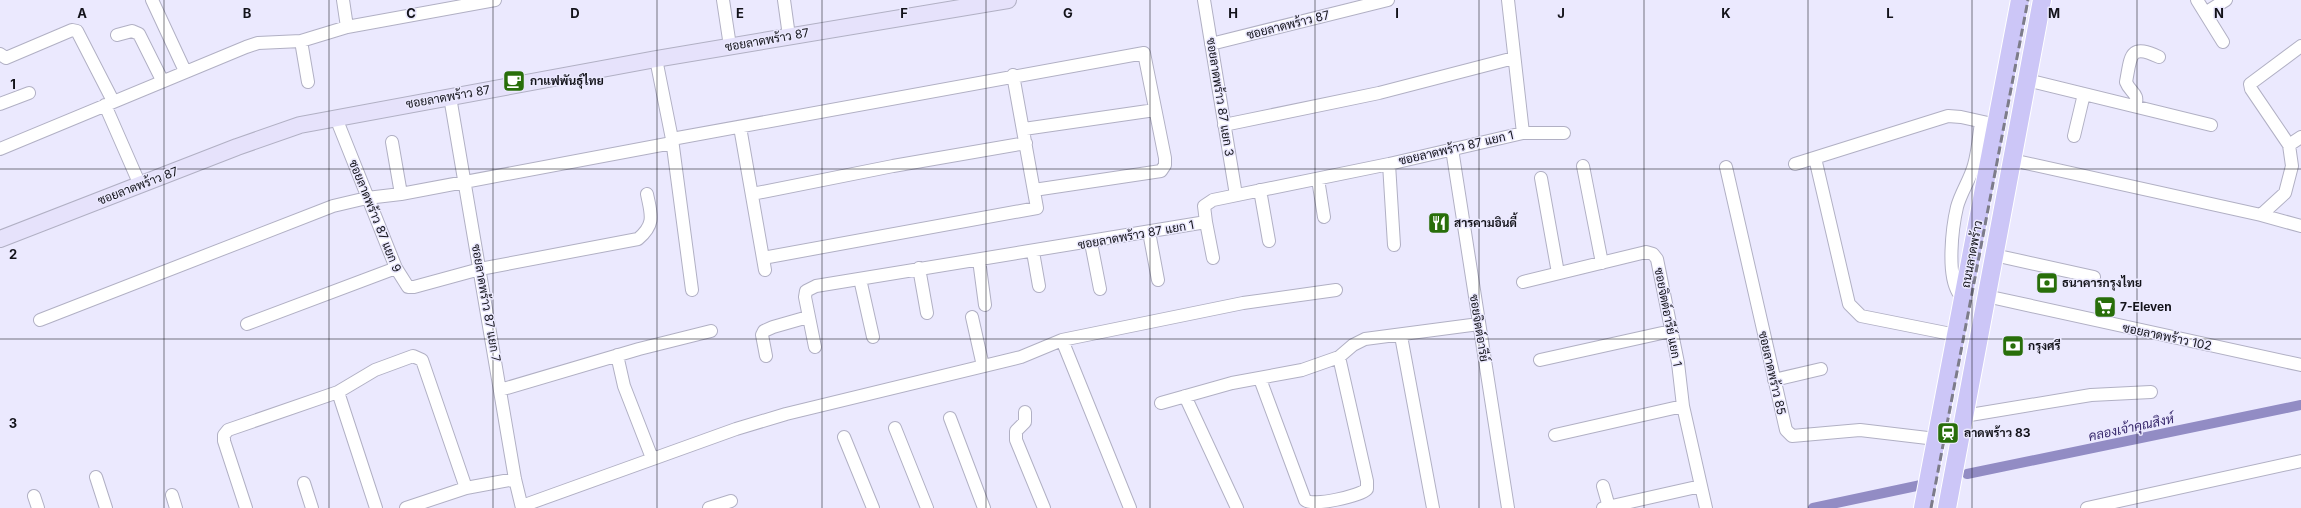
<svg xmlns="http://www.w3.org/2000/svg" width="2301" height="508" font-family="Inter,Sarabun,sans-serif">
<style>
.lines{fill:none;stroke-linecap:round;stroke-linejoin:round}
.canal{stroke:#928cc4;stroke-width:10}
.street-casing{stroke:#b1b0c4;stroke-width:14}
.secondary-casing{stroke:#b1b0c4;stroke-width:18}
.primary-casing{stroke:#fff;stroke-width:20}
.street{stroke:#fff;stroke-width:12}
.secondary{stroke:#e6e2fb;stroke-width:16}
.primary{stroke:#ccc6f7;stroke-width:18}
.rail{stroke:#7d7c8a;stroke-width:3;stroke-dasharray:8 4;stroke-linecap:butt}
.grid{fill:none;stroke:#13131a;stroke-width:1;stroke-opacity:0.55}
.labels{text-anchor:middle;stroke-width:3;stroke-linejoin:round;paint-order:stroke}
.street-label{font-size:12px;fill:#13131a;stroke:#ebe9fe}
.poi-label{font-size:12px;font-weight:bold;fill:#13131a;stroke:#ebe9fe;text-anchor:start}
.water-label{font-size:13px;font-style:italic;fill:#38296d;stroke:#ebe9fe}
.grid-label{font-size:13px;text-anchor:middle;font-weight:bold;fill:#13131a;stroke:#ebe9fe;stroke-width:3;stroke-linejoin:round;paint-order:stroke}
</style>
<rect width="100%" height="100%" fill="#ebe9fe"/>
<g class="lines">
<path class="canal" d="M1967,474L2301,405
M1813,508L1921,485"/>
<g class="street-casing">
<path id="street" d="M152,0L185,71
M343,0L347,27
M723,0L730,46
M784,0L789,36
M1204,0L1236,195
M1508,0L1523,133
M2197,0L2223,42
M2205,13L2226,0
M117,35L132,31L139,34L162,80
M301,41L308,82
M1211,44L1388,0
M0,54L6,58L72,30L77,31L113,101
M656,59L672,139L692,290
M2027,80L2211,125
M450,97L515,479L522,508
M0,104L29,93
M105,105L140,185
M2135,106C2140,93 2130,93 2126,82C2131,56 2129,43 2159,57
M336,118L396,268L408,287H414L480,269L638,239C656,224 651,214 647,194
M1224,125L1379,93L1514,58
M740,127L765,270
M1024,129L1155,110
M2074,136L2084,94
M672,139L1144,53L1165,158V165L1161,171L1034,190
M392,142L401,194
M2289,145L2301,137
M0,149L246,47L258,43L301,41L347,27L495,0
M1452,149L1508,508
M1815,158L1849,304L1861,316L1956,335
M2012,160L2261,215L2301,226
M1389,164L1394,245
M1795,164L1948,116L1961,117L1997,125
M1583,166L1602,263
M1726,167L1786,430L1792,436L1860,430L1936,439
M1541,178L1558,273
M1318,179L1324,217
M1260,190L1269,241
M752,194L893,166L1026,143
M2261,215L2285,193L2292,166L2289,145L2251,89L2250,84L2301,46
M1206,222L1213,258
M1149,232L1158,280
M1091,243L1100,289
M1033,252L1039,286
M1994,255L2094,277
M763,258L1037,208L1013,75
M979,260L985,305
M919,268L927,313
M860,279L873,337
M1523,282L1646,252L1653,254L1657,259L1678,363L1683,406L1706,508
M1964,294L1958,292C1947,274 1952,228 1957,207C1961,192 1970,180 1974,165C1978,151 1979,136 1981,122
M1986,296L2301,365
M972,317L983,366
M40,320L333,206L367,198L401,194L672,143
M247,324L396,268
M1401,336L1433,508
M1062,340L1130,508
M815,347L805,297L806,291L816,286L1206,222L1204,206L1213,200L1389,164L1523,133H1564
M617,355L624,386L652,458
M766,356L762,335L764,331L773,327L808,317
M1540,360L1671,331
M1260,379L1305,500C1312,507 1360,496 1367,489V481L1339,357
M1774,380L1821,369
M500,390L639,349L711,331
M338,392L376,508
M1185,396L1237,508
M1161,403L1232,383L1302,370L1339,357L1353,345L1365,339L1479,324
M1025,412V422L1016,431V440L1044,508
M1964,416L2091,395L2151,392
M950,418L984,508
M895,428L927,508
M1555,435L1683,406
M844,437L873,508
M96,477L106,508
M304,483L312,508
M1603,486L1609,507
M172,495L176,508
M34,496L38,508
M522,506L736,429L786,414L1021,357L1062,340L1243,303L1336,290
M246,508L224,441V435L228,430L338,392L375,370L413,356L422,360L466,488
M406,508L466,488L515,479
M709,508L731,501
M1603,508L1701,486
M2087,508L2301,461"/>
</g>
<g class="secondary-casing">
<path id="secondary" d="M0,239L237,147L300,125L656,59L1008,0"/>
</g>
<g class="primary-casing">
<path id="primary" d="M1923,508L2020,0
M1947,508L2042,0"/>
</g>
<use href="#street" class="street"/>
<use href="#secondary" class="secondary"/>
<use href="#primary" class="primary"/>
<path class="rail" d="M1931,508L2028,0"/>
</g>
<path class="grid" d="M164,0V508M329,0V508M493,0V508M657,0V508M822,0V508M986,0V508M1150,0V508M1315,0V508M1479,0V508M1644,0V508M1808,0V508M1972,0V508M2137,0V508M0,169H2301M0,339H2301"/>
<defs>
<g id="cafe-square" transform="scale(1.15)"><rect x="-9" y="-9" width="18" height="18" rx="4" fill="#286e0a" stroke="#ebe9fe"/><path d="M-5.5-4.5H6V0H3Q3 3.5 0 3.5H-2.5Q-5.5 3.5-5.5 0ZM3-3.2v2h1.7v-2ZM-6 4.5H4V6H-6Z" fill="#fff"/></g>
<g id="restaurant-square" transform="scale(1.15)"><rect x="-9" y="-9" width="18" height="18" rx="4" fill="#286e0a" stroke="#ebe9fe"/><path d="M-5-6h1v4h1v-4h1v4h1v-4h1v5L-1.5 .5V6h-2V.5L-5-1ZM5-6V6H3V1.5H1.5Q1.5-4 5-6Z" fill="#fff"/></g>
<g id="bank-square" transform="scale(1.15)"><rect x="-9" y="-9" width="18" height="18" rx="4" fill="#286e0a" stroke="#ebe9fe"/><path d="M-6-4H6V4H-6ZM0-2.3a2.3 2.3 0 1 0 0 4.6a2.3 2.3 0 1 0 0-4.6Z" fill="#fff"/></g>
<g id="supermarket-square" transform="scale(1.15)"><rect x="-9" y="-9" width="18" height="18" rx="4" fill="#286e0a" stroke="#ebe9fe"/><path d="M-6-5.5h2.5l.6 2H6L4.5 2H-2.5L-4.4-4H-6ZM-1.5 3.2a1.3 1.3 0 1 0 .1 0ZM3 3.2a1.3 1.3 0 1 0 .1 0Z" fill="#fff"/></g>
<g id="station-square" transform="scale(1.15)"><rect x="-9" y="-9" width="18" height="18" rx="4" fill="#286e0a" stroke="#ebe9fe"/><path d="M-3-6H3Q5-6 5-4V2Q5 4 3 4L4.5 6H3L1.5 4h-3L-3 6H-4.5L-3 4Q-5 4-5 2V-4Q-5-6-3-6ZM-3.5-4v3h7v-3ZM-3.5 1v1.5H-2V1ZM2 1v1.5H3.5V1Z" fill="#fff"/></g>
</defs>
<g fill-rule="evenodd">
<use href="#cafe-square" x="514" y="81"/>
<use href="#restaurant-square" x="1439" y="223"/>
<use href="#bank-square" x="2047" y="283"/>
<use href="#supermarket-square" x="2105" y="307"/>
<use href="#bank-square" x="2013" y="346"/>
<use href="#station-square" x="1948" y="433"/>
</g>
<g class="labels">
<g class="street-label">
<text transform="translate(1288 25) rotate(-14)" y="4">ซอยลาดพร้าว 87</text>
<text transform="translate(767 40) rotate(-10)" y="4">ซอยลาดพร้าว 87</text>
<text transform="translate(448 97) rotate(-10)" y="4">ซอยลาดพร้าว 87</text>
<text transform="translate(1220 97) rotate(81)" y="4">ซอยลาดพร้าว 87 แยก 3</text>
<text transform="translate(1456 148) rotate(-13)" y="4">ซอยลาดพร้าว 87 แยก 1</text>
<text transform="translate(138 186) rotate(-21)" y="4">ซอยลาดพร้าว 87</text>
<text transform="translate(375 216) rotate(68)" y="4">ซอยลาดพร้าว 87 แยก 9</text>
<text transform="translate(1136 235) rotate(-10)" y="4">ซอยลาดพร้าว 87 แยก 1</text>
<text transform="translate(1972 254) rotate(-79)" y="4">ถนนลาดพร้าว</text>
<text transform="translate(486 303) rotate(80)" y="4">ซอยลาดพร้าว 87 แยก 7</text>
<text transform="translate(1668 317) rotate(79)" y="4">ซอยจิตต์อารีย์ แยก 1</text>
<text transform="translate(1479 328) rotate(81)" y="4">ซอยจิตต์อารีย์</text>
<text transform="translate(2167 337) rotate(12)" y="4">ซอยลาดพร้าว 102</text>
<text transform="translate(1772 373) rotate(77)" y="4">ซอยลาดพร้าว 85</text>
</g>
<g class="poi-label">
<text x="530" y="85">กาแฟพันธ์ุไทย</text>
<text x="1454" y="227">สารคามอินดี้</text>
<text x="2062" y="287">ธนาคารกรุงไทย</text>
<text x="2120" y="311">7-Eleven</text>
<text x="2028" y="350">กรุงศรี</text>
<text x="1964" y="437">ลาดพร้าว 83</text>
</g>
<g class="water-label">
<text transform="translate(2131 427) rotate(-12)" y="5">คลองเจ้าคุณสิงห์</text>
</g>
</g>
<g class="grid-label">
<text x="82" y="18">A</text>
<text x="247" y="18">B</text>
<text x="411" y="18">C</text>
<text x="575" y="18">D</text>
<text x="740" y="18">E</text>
<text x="904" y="18">F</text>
<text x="1068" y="18">G</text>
<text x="1233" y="18">H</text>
<text x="1397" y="18">I</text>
<text x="1561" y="18">J</text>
<text x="1726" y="18">K</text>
<text x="1890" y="18">L</text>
<text x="2054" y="18">M</text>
<text x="2219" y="18">N</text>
<text x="13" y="89">1</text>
<text x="13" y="259">2</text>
<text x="13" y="428">3</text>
</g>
</svg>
